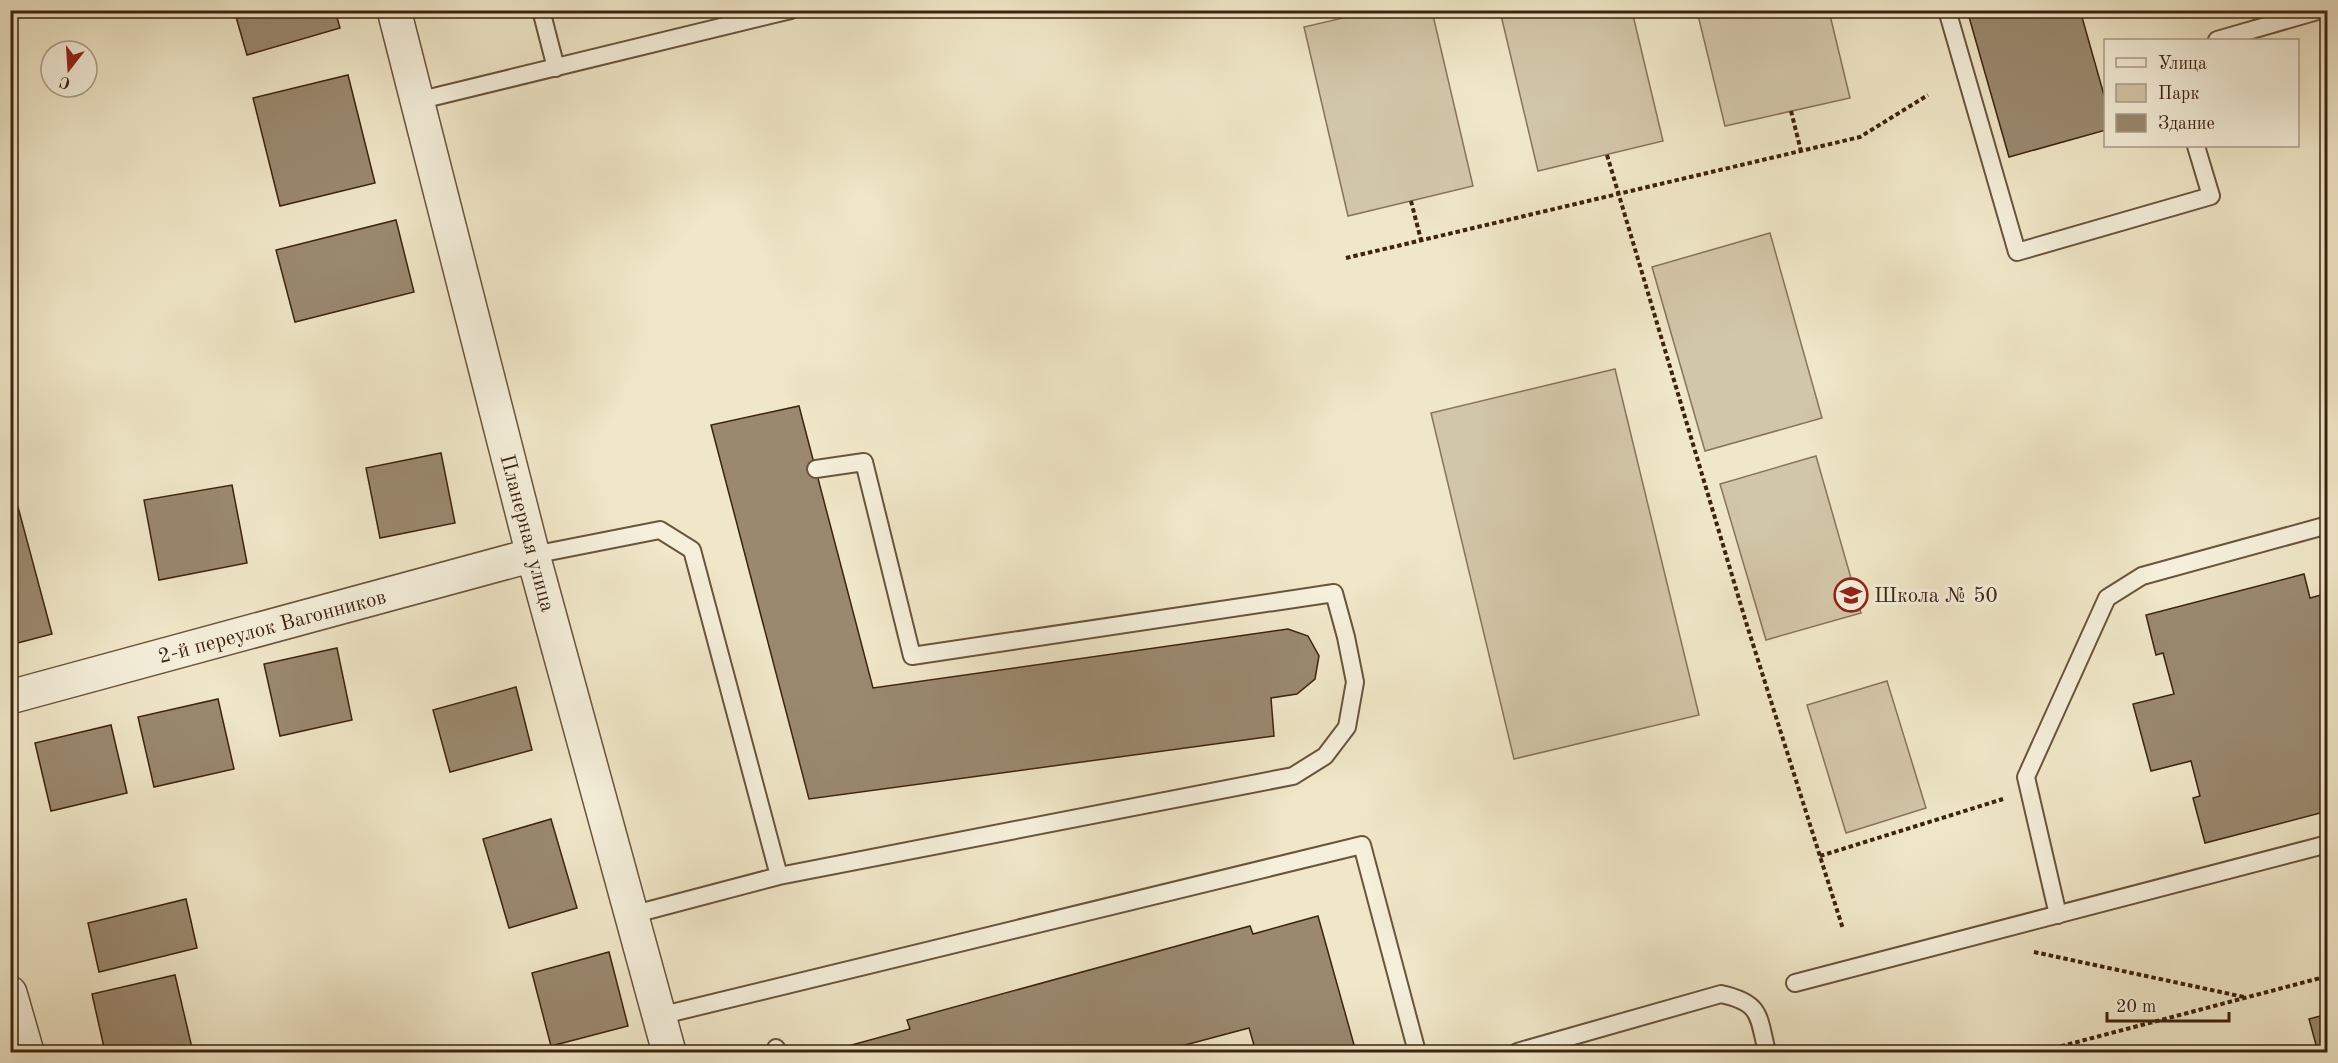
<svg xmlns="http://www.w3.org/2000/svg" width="2338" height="1063" font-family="'Old Standard TT',serif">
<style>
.green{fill:#d2c6a8;stroke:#88745b;stroke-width:1.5}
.building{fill:#9a896f;stroke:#3d230e;stroke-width:1.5}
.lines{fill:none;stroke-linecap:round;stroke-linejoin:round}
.lane-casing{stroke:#6a543c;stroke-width:20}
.street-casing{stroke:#6a543c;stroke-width:36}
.path{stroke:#3d230e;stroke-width:4;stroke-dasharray:4.5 3;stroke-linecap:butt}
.lane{stroke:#f5efdb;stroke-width:16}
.street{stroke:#f5efdb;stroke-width:33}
.labels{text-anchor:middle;stroke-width:6;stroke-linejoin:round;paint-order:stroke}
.street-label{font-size:21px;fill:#3d230e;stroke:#f5efdb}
.poi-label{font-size:21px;fill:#3d230e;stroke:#f5efdb;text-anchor:start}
</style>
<rect width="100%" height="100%" fill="#f0e7c8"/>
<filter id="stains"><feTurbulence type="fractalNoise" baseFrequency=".00333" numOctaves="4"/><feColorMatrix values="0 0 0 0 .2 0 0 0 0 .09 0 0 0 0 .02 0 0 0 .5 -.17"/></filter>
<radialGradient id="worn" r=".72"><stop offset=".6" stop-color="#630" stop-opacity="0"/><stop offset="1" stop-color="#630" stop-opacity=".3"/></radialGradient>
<path class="green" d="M1377,10L1432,11L1473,186L1348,216L1304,27Z
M1500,11H1632L1663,141L1538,171Z
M1697,11H1829L1850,98L1725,126Z
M1770,233L1822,418L1705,451L1652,267Z
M1615,369L1699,715L1514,759L1431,413Z
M1816,456L1861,613L1766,640L1720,484Z
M1887,681L1926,808L1846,833L1807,705Z"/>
<path class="building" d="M234,10H335L340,28L247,55Z
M1967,10H2080L2106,102V130L2009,157Z
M348,75L375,183L280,206L253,98Z
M396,220L414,292L295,322L276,250Z
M799,406L873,688L1288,629L1308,636L1319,656L1315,679L1297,694L1271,698L1274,736L809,799L711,425Z
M441,453L455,523L380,538L366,468Z
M232,485L247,563L159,580L144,500Z
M18,507L52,634L10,645V509Z
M2304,574L2310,598L2328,593V811L2205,843L2193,798L2200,796L2191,761L2151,771L2133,704L2174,694L2163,653L2156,655L2146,615Z
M337,648L352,720L280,736L264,664Z
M516,687L532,750L450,772L433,710Z
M218,699L234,769L154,787L138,717Z
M111,725L127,793L51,811L35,743Z
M551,819L577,908L509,928L483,839Z
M186,899L197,948L99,972L88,923Z
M1318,916L1356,1052H1256L1249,1028L1159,1052H850L848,1046L910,1029L907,1020L1250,926L1253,934Z
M609,952L628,1026L551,1046L532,973Z
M175,975L192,1048L175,1052H105L92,994Z
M2328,1014V1052H2318L2309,1019Z"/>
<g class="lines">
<g class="lane-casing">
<path id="lane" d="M541,10L556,68
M1947,10L2017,252L2211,196L2196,146
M2217,40L2321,10
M417,101L791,10
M533,555L660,530L692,550L779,876
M631,915L779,876L1293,776L1325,756L1347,727L1355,682L1346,637L1334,593L912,656L864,462L816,469
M2058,915L2026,777L2107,598L2142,576L2328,525
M1795,983L2328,844
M659,1016L1362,845L1417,1052
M776,1048L778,1052
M1517,1052L1721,994C1762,1003 1758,1016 1767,1052"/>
</g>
<g class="street-casing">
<path id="street" d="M394,10L533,555L669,1052
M10,697L533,555
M10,993L27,1052"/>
</g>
<path class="path" d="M1791,111L1801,151
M1607,155L1745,619L1843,929
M1411,201L1421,240
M1346,258L1860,137L1928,95
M1820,856L2003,799
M2034,952L2244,997
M2039,1052L2328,976"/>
<use href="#lane" class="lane"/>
<use href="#street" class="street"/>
</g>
<defs>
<g id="school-ring" transform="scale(1.725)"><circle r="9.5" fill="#f5efdb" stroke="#8f2418" stroke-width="1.5"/><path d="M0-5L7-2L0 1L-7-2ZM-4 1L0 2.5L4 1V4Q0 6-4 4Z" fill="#8f2418"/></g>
</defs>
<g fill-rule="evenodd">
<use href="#school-ring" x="1851" y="595"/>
</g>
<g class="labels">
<g class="street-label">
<text transform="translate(528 533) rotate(75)" y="7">Планерная улица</text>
<text transform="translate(272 626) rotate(-15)" y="7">2-й переулок Вагонников</text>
</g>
<g class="poi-label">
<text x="1874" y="602">Школа № 50</text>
</g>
</g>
<rect width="2338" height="1063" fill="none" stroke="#f0e7c8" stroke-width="36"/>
<rect x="12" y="12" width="2314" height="1039" fill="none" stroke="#3d230e" stroke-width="3"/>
<rect x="18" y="18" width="2302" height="1027" fill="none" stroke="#3d230e" stroke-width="1.5"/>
<rect x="2104" y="39" width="195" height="108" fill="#f5efdb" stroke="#ab9d89" stroke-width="1.5"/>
<rect x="2116" y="58" width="30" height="9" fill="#f5efdb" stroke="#ab9d89" stroke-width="1.5"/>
<text x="2158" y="69" font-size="18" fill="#3d230e">Улица</text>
<rect x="2116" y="84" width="30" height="18" fill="#d2c6a8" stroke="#ab9d89" stroke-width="1.5"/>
<text x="2158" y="99" font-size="18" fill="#3d230e">Парк</text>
<rect x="2116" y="114" width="30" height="18" fill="#9a896f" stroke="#ab9d89" stroke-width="1.5"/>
<text x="2158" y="129" font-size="18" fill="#3d230e">Здание</text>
<g transform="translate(69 69) rotate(197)"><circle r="28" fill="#f5efdb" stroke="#ab9d89" stroke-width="1.5"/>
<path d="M0-4.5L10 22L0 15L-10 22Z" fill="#8f2418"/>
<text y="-9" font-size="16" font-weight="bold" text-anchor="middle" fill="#3d230e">С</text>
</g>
<path d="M2107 1012v9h122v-9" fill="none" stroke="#3d230e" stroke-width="3"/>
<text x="2116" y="1012" font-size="18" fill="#3d230e" stroke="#f5efdb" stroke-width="4.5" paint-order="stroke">20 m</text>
<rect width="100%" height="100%" filter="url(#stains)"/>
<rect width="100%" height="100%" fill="url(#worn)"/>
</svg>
